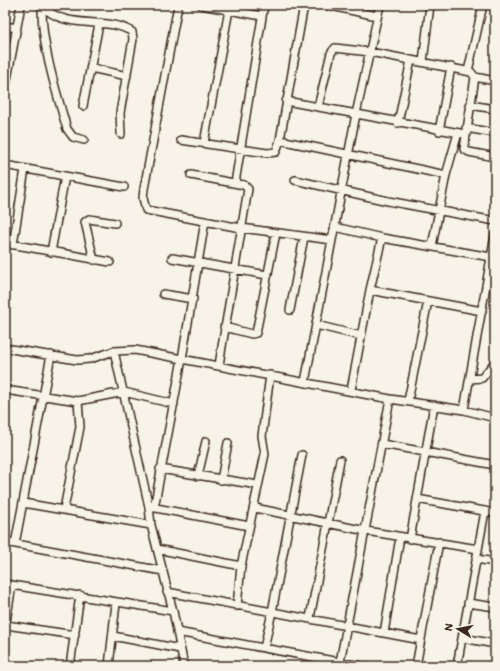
<svg xmlns="http://www.w3.org/2000/svg" width="500" height="671" font-family="Itim,sans-serif">
<style>
.lines{fill:none;stroke-linecap:round;stroke-linejoin:round}
.street-casing{stroke:#3b2a1e;stroke-width:10}
.street{stroke:#f7f3e8;stroke-width:7}
</style>
<rect width="100%" height="100%" fill="#f7f3e8"/>
<filter id="ink" filterUnits="userSpaceOnUse"><feTurbulence type="fractalNoise" baseFrequency=".025" numOctaves="2"/><feDisplacementMap in="SourceGraphic" scale="8" xChannelSelector="R" yChannelSelector="G"/><feConvolveMatrix kernelMatrix="1 2 1 2 8 2 1 2 1" color-interpolation-filters="sRGB"/></filter>
<g filter="url(#ink)">
<g class="lines">
<g class="street-casing">
<path id="street" d="M42,5C41,44 56,91 67,129L73,137L84,140
M178,5L144,189L143,198L146,210L241,228L332,240
M201,5L262,16
M327,5L377,16
M42,6C68,32 106,15 132,32L133,39L120,113L121,134
M5,26L17,28
M423,62L430,5
M91,68L127,76
M468,71L483,5
M475,77L495,81
M5,90L21,5
M286,101L465,134
M470,105L495,109
M83,106L99,24
M318,107L331,53L335,48L370,52L471,72L475,77L464,149L469,152L495,157
M398,123L411,60
M466,128L495,133
M439,131L451,67
M181,140L267,153L276,152L280,140L304,5
M280,140L446,175
M204,143L229,10
M5,165L124,187
M191,175L244,185L248,189L219,365
M295,180L388,201L495,221
M235,183L264,5
M335,227L382,238L491,257
M5,243L110,262
M13,245L25,169
M432,246L446,175L458,133
M51,252L65,176
M172,258L267,275
M94,260L85,222L89,219L115,223
M370,290L482,311
M163,294L193,299
M290,310L304,237
M316,325L361,336
M224,327L252,334L256,333L276,233
M5,348L77,360L90,359L114,351L135,350L390,399L464,410L495,418
M114,351L149,507L151,525L173,611L184,666
M470,379L482,378L495,362
M305,382L356,114L380,5
M5,390L78,401L124,392L174,404
M351,390L370,290L382,238
M408,401L428,301
M464,410L495,235
M382,444L495,465
M160,469L258,485
M198,476L206,441
M221,480L228,443
M417,499L495,513
M23,503L151,525
M151,507L249,526
M154,508L182,359L205,221
M255,508L366,531L478,549
M64,509L80,427L78,401
M410,539L434,405
M5,542L163,571
M15,544L51,355
M157,549L241,566
M476,559L495,562
M5,584L173,611
M167,592L421,640
M468,603L495,607
M237,606L241,566L265,454L262,436L270,375
M310,618L340,460
M6,625L75,635
M5,628L12,585
M177,632L361,666
M384,633L400,537
M113,636L180,649
M463,638L495,644
M264,648L272,612L302,455
M340,662L390,399
M70,666L80,595
M109,666L116,603
M416,666L439,542
M457,666L485,511"/>
</g>
<use href="#street" class="street"/>
</g>
</g>
<rect width="500" height="671" fill="none" stroke="#f7f3e8" stroke-width="20"/>
<rect x="10" y="10" width="480" height="651" fill="none" stroke="#3b2a1e" stroke-width="1.5" filter="url(#ink)"/>
<g transform="translate(458 629) rotate(280)" stroke="#f7f3e8" stroke-width="3" paint-order="stroke">
<path d="M0-3L7 15L0 10L-7 15Z" fill="#3b2a1e"/>
<text y="-6" font-size="11" font-weight="bold" text-anchor="middle" fill="#3b2a1e">N</text>
</g>
</svg>
